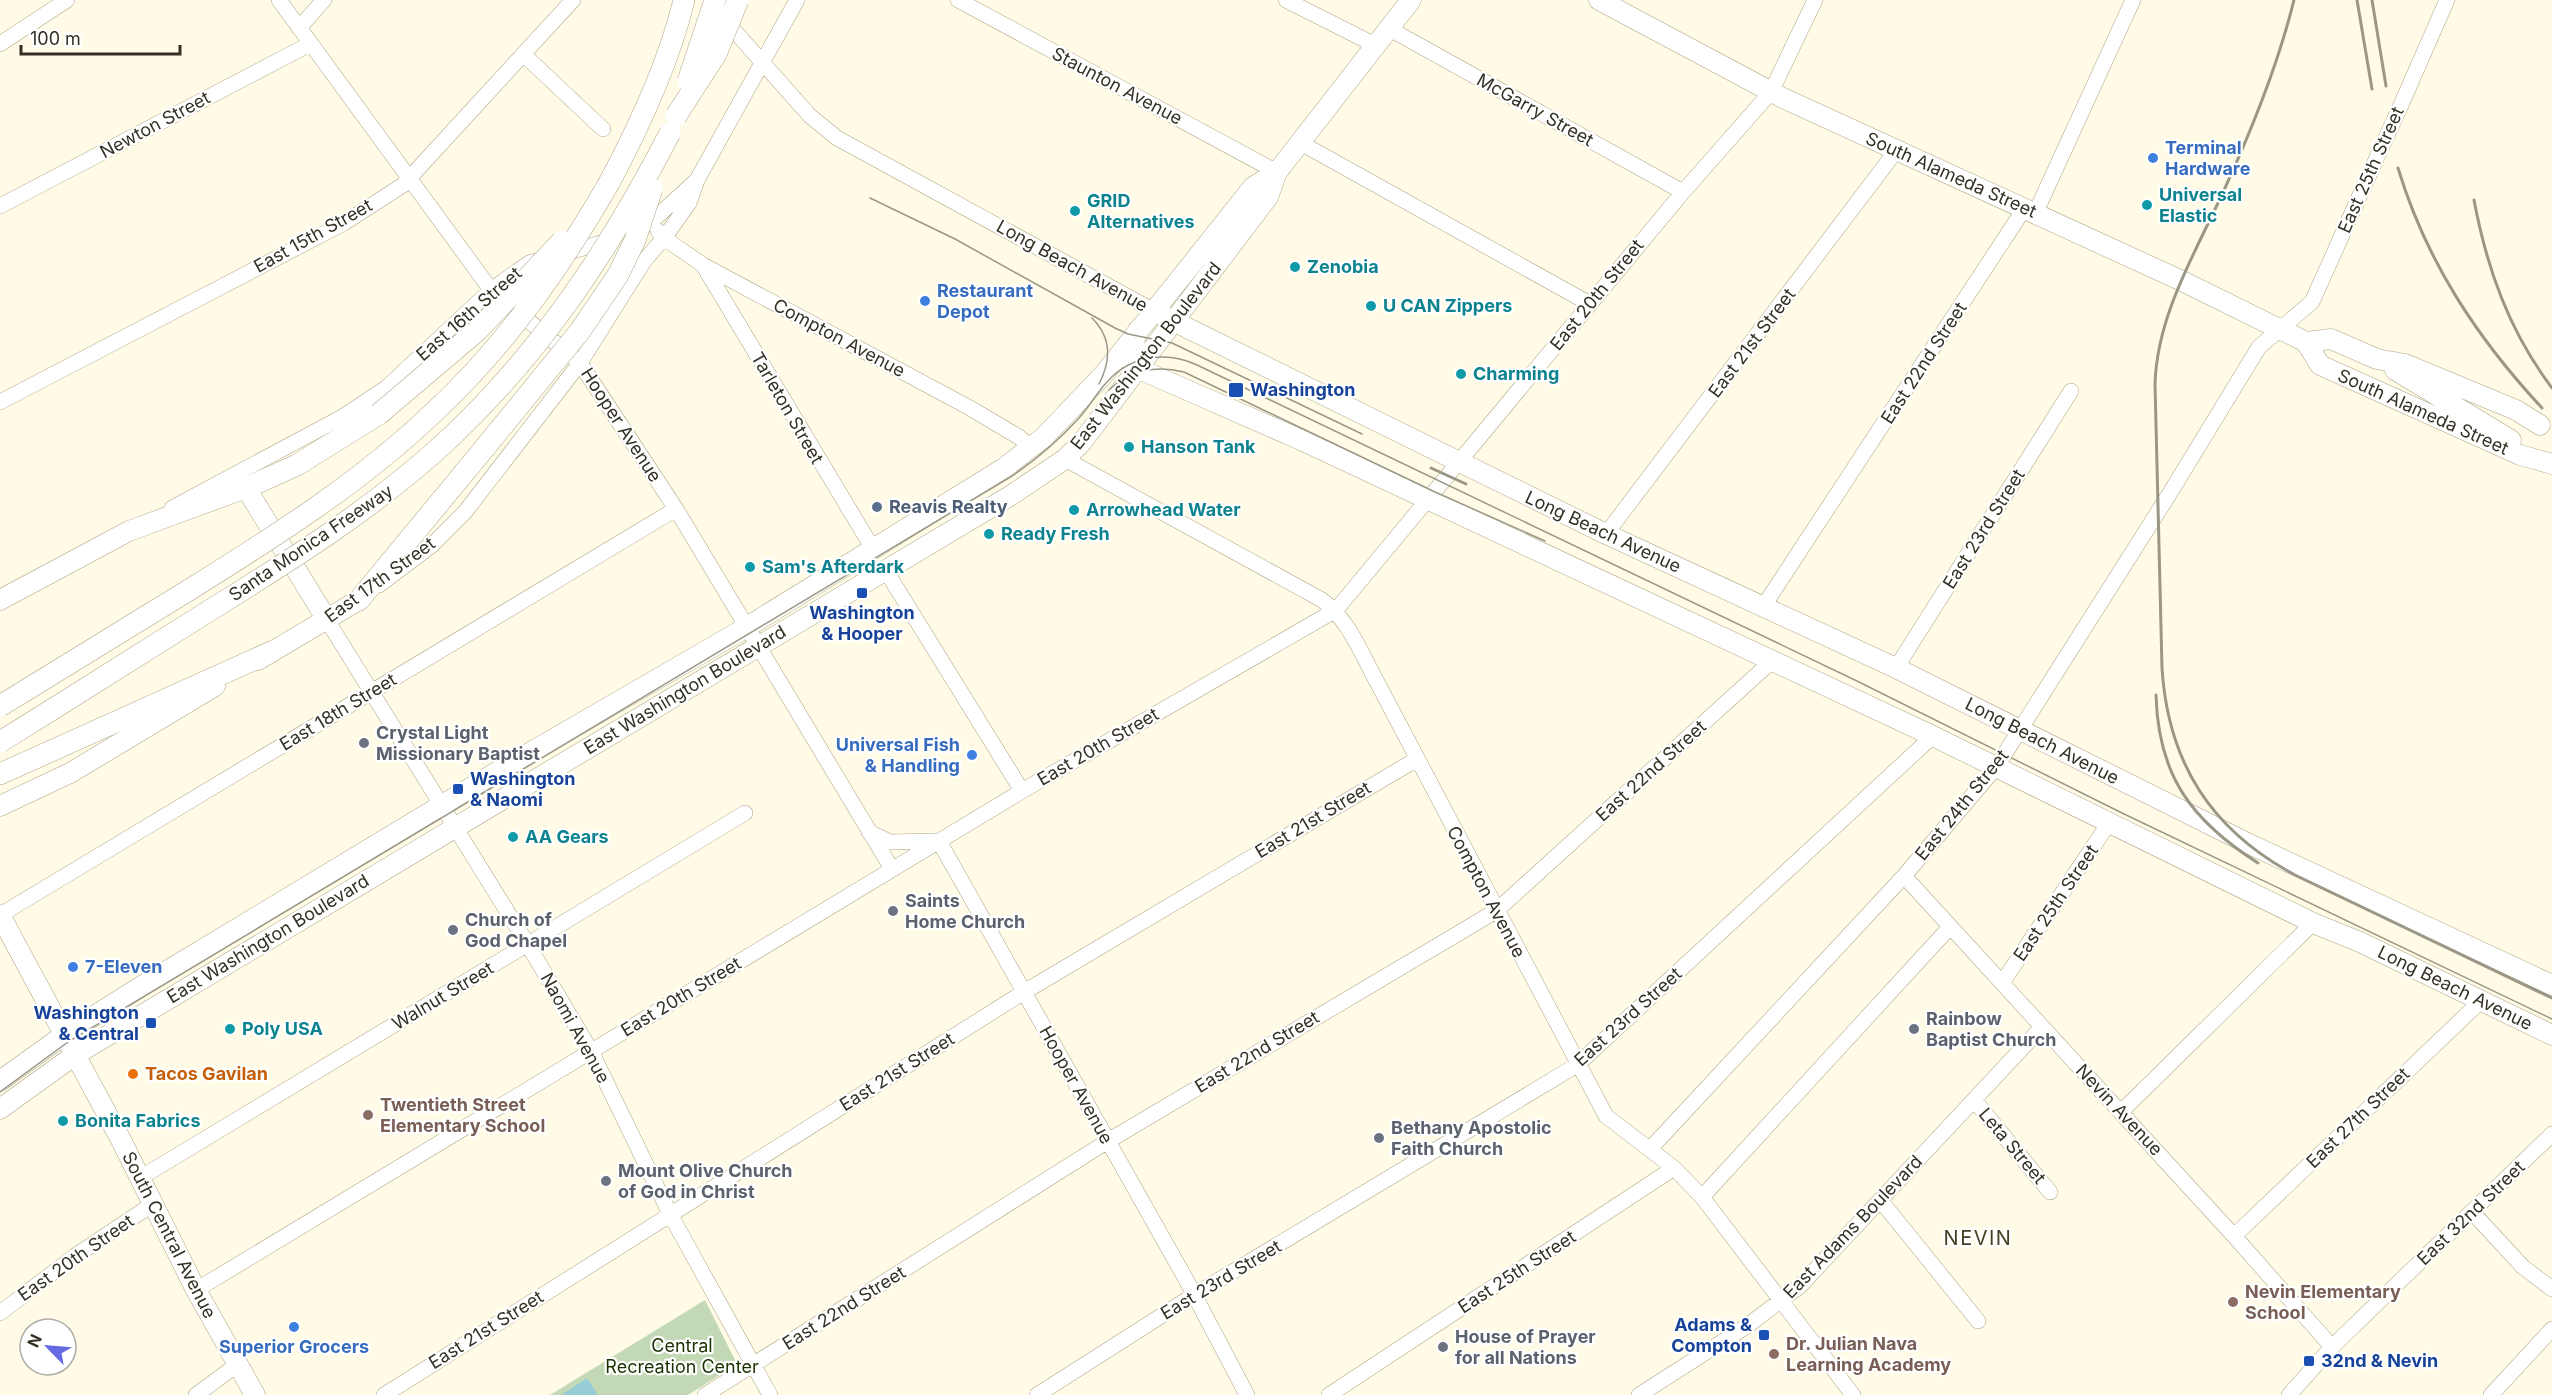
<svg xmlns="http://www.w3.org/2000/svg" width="2552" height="1395" font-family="Inter,sans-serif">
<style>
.green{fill:#c3d8b5}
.water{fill:#97cdd4}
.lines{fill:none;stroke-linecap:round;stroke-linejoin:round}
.minor-casing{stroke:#aba484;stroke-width:16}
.major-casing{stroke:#aba484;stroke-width:21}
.highway-casing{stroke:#aba484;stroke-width:22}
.minor{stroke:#fff;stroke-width:15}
.major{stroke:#fff;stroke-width:20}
.highway{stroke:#fff;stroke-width:21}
.tram{stroke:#9a9786;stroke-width:1.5}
.rail{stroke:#9a9786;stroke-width:3}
.minor-bridge-casing{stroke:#aba484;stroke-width:16;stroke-linecap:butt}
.highway-bridge-casing{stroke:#aba484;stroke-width:22;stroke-linecap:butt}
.minor-bridge{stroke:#fff;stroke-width:15}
.highway-bridge{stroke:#fff;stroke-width:21}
.shop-dot{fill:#3f7fe0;stroke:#fff;stroke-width:2}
.culture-dot{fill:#0f9aa8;stroke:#fff;stroke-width:2}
.transit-dot{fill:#1a4fb4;stroke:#fff;stroke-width:2}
.service-dot{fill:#5c6f8a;stroke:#fff;stroke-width:2}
.worship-dot{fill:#6b7280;stroke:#fff;stroke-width:2}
.food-dot{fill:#e8710a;stroke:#fff;stroke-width:2}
.education-dot{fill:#8d6e63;stroke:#fff;stroke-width:2}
.labels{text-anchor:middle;stroke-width:4.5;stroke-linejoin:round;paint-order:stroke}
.street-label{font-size:18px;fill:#343124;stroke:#fff}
.shop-label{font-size:18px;font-weight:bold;fill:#366cbe;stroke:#fff;text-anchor:start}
.culture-label{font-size:18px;font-weight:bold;fill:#0d838f;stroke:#fff;text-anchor:start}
.transit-label{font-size:18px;font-weight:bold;fill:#164399;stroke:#fff;text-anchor:start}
.service-label{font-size:18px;font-weight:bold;fill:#4e5e75;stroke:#fff;text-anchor:start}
.worship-label{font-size:18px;font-weight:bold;fill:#5b616d;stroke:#fff;text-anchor:start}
.food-label{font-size:18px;font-weight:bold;fill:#c56008;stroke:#fff;text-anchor:start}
.education-label{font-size:18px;font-weight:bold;fill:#785e54;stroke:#fff;text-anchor:start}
.park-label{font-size:18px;fill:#193300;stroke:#fff}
.neighbourhood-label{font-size:20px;letter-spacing:1.5px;fill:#464022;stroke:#fff}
</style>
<rect width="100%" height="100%" fill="#fffbe6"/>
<path class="green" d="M705,1300L737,1364L688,1395H550Z"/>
<path class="water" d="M587,1378L598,1395H561Z"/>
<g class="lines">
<g class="minor-casing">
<path id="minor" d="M279,0L491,290L580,363L676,509L892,869
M958,0L1277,172
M1286,0L1375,45
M723,18L810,116L837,138L1154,311
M299,28L324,0
M1388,28L1683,192
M0,44L67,0
M524,55L603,129
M2401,105L2447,0
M1299,142L1590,304
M0,206L310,44
M2035,214L2133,0
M637,230L651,222L697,180L797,0
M658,231L664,238L703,265L970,408L1019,437L1031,448
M703,265L873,549
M0,402L344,223L403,185L573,0
M1065,459L1322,600C1349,620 1361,653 1377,682L1606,1116L1674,1168L1702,1197L1853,1395
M172,508L344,416L386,388L491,290L529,263L612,240
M1606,534L1896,151
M886,571L1022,791
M379,585L431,546L465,512L580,363L644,261L664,238L689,203L696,183
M1763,607L2024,209
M327,620L528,945L591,1051L670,1214L770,1395
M1896,668L2071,391
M869,832L890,842L936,841
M939,841L1188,1283L1247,1395
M1904,876L2234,1236L2332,1347
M0,915L676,509
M2002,983L2109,823
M1974,1100L2050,1192
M2121,1112L2313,923
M1650,1149L1904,876L1997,766L2170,493L2259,347L2312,302L2378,155
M140,1178L745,813
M1702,1197L1950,927
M1881,1201L1978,1321
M2472,1212L2523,1267L2552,1289
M2234,1236L2481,1001
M196,1290L1022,791L1336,610L1683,192L1771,92L1815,0
M0,1313L75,1256L153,1204
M196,1395L238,1364
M384,1395L1024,992L1417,759
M705,1395L1108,1141L1496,911L1772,661
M1037,1395L1194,1295L1577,1065L1933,736
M1329,1395L1674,1168
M1639,1395L1747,1326L1800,1286L2042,1027
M2289,1395L2332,1347L2552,1134
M2491,1395L2552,1329"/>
</g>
<g class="major-casing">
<path id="major" d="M1599,0L1781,97L2182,281L2306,342L2320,365L2520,455L2552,464
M1165,317L1606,534L1896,668L2243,841L2552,985
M1138,330L1130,354L1132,363L1139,369L1301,440L1933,736L2313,923L2360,942L2552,1035
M2306,342L2331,339L2377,359L2405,364L2516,410L2540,425
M2395,370L2511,440
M0,600L129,531L246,488L327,620
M258,660L359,600
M0,806L70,773L215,686
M0,915L121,1140L196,1290L255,1395
M0,1081L64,1035L137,989L500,770L747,627L1004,468L1044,437L1104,374L1253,187L1277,172
M0,1109L75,1055L1010,496L1065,459L1082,442L1268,197L1277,172L1411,0"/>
</g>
<g class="highway-casing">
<path id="highway" d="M609,183C640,125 669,63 684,0
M246,488L297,465L379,414
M359,600L483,450
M0,774L271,652"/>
</g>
<use href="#minor" class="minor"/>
<use href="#major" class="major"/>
<use href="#highway" class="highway"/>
<path class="tram" d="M870,198L955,239L1115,328L1128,334L1172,343L1362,434
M1092,318C1112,338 1111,361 1099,384
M1109,390C1129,370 1156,365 1184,372L1435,492L1545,541
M0,1092L68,1042L1012,476C1037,459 1059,440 1079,418C1090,406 1097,392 1108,381C1131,355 1167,351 1197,365L1859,682L2122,813L2552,1019"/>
<path class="rail" d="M2294,0C2278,65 2253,127 2225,188C2197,250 2157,314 2155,384L2162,668C2168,763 2211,830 2295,875L2552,998
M2357,0L2372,89
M2372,0L2386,86
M2398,168C2426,261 2477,338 2542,408
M2474,200C2487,269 2509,331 2552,388
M1431,468L1466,484
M2156,695C2158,776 2192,821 2258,863"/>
<g class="minor-bridge-casing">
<path id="minor-bridge" d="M2378,155L2401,105"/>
</g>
<g class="highway-bridge-casing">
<path id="highway-bridge" d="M688,81L715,0
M676,116L716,54L738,0
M379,414L478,330L562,241
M483,450L580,331L618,275L635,240L652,189
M0,706C63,667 126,628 189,590C274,537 358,484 431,415C504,348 560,268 609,183
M0,742C71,698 142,653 212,609C296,557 380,504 452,436C544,349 612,245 670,133"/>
</g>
<use href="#minor-bridge" class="minor-bridge"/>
<use href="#highway-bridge" class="highway-bridge"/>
</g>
<g class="shop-dot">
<circle cx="2153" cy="158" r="6"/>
<circle cx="925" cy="301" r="6"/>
<circle cx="972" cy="755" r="6"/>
<circle cx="73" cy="967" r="6"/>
<circle cx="294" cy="1327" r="6"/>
</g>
<g class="culture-dot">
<circle cx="2147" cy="205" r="6"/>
<circle cx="1075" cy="211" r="6"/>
<circle cx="1295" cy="267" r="6"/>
<circle cx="1371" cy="306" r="6"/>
<circle cx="1461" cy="374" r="6"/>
<circle cx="1129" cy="447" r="6"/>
<circle cx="1074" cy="510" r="6"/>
<circle cx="989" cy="534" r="6"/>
<circle cx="750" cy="567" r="6"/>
<circle cx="513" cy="837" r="6"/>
<circle cx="230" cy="1029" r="6"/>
<circle cx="63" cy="1121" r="6"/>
</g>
<g class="transit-dot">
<rect x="1228" y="382" width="16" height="16" rx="3"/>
<rect x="856" y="587" width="12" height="12" rx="3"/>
<rect x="452" y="783" width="12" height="12" rx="3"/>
<rect x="145" y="1017" width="12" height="12" rx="3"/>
<rect x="1758" y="1329" width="12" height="12" rx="3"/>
<rect x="2303" y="1355" width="12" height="12" rx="3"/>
</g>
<circle class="service-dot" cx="877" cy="507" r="6"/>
<g class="worship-dot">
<circle cx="364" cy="743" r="6"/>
<circle cx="893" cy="911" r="6"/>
<circle cx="453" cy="930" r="6"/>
<circle cx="1914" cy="1029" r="6"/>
<circle cx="1379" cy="1138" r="6"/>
<circle cx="606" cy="1181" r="6"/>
<circle cx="1443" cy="1347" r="6"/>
</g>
<circle class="food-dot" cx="133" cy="1074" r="6"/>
<g class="education-dot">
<circle cx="368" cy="1115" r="6"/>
<circle cx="2233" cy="1302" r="6"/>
<circle cx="1774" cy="1354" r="6"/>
</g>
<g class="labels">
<g class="street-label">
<text transform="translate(1117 86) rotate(28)" y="6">Staunton Avenue</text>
<text transform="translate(1535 110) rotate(29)" y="6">McGarry Street</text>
<text transform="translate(155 125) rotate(-28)" y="6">Newton Street</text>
<text transform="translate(2371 170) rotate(-66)" y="6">East 25th Street</text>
<text transform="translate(1951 175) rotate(24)" y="6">South Alameda Street</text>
<text transform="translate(313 236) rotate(-29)" y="6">East 15th Street</text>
<text transform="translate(1072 266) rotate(29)" y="6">Long Beach Avenue</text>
<text transform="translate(1597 295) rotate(-51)" y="6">East 20th Street</text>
<text transform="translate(469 314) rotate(-41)" y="6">East 16th Street</text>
<text transform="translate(839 338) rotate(28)" y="6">Compton Avenue</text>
<text transform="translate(1752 343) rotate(-53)" y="6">East 21st Street</text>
<text transform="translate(1146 356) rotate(-52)" y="6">East Washington Boulevard</text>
<text transform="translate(1924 363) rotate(-57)" y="6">East 22nd Street</text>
<text transform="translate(787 408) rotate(60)" y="6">Tarleton Street</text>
<text transform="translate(2423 412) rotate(24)" y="6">South Alameda Street</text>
<text transform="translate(621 425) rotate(57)" y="6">Hooper Avenue</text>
<text transform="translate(1984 529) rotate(-58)" y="6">East 23rd Street</text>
<text transform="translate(1603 532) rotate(25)" y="6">Long Beach Avenue</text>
<text transform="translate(311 543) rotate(-34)" y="6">Santa Monica Freeway</text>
<text transform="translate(380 580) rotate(-36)" y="6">East 17th Street</text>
<text transform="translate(685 690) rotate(-31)" y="6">East Washington Boulevard</text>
<text transform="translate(338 712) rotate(-31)" y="6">East 18th Street</text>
<text transform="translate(2042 741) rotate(27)" y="6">Long Beach Avenue</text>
<text transform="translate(1098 747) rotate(-30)" y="6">East 20th Street</text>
<text transform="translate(1651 771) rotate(-42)" y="6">East 22nd Street</text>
<text transform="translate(1962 805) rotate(-51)" y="6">East 24th Street</text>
<text transform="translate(1313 820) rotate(-31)" y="6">East 21st Street</text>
<text transform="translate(1486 892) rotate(62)" y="6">Compton Avenue</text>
<text transform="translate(2056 903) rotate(-56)" y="6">East 25th Street</text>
<text transform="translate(268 939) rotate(-31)" y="6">East Washington Boulevard</text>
<text transform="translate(2455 988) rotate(26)" y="6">Long Beach Avenue</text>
<text transform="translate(443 996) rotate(-31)" y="6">Walnut Street</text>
<text transform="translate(681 997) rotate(-31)" y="6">East 20th Street</text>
<text transform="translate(1628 1017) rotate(-42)" y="6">East 23rd Street</text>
<text transform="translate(575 1028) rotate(61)" y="6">Naomi Avenue</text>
<text transform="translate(1257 1052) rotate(-31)" y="6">East 22nd Street</text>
<text transform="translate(897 1072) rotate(-32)" y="6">East 21st Street</text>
<text transform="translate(1076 1085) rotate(61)" y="6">Hooper Avenue</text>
<text transform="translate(2119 1110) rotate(47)" y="6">Nevin Avenue</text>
<text transform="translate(2358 1118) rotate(-44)" y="6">East 27th Street</text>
<text transform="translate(2012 1146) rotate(50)" y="6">Leta Street</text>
<text transform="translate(2471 1213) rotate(-44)" y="6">East 32nd Street</text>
<text transform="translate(1853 1227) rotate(-46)" y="6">East Adams Boulevard</text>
<text transform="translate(169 1235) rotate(63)" y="6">South Central Avenue</text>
<text transform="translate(76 1258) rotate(-35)" y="6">East 20th Street</text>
<text transform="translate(1517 1272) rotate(-33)" y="6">East 25th Street</text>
<text transform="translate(1221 1280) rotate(-31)" y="6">East 23rd Street</text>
<text transform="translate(844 1308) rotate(-32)" y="6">East 22nd Street</text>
<text transform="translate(486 1330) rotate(-32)" y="6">East 21st Street</text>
</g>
<g class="shop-label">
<text x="2165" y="154">Terminal<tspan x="2165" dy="21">Hardware</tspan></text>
<text x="937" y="297">Restaurant<tspan x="937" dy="21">Depot</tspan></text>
<text x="960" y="751" text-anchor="end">Universal Fish<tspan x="960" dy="21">&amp; Handling</tspan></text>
<text x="85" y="973">7-Eleven</text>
<text x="294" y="1353" text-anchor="middle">Superior Grocers</text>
</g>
<g class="culture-label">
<text x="2159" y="201">Universal<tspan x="2159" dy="21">Elastic</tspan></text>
<text x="1087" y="207">GRID<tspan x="1087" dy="21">Alternatives</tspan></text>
<text x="1307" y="273">Zenobia</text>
<text x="1383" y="312">U CAN Zippers</text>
<text x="1473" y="380">Charming</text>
<text x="1141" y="453">Hanson Tank</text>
<text x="1086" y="516">Arrowhead Water</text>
<text x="1001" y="540">Ready Fresh</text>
<text x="762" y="573">Sam's Afterdark</text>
<text x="525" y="843">AA Gears</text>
<text x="242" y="1035">Poly USA</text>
<text x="75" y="1127">Bonita Fabrics</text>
</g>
<g class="transit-label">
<text x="1250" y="396">Washington</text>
<text x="862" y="619" text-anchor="middle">Washington<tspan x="862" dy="21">&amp; Hooper</tspan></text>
<text x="470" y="785">Washington<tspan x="470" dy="21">&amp; Naomi</tspan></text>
<text x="139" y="1019" text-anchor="end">Washington<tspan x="139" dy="21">&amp; Central</tspan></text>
<text x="1752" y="1331" text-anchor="end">Adams &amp;<tspan x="1752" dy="21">Compton</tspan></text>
<text x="2321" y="1367">32nd &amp; Nevin</text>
</g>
<g class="service-label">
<text x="889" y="513">Reavis Realty</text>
</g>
<g class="worship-label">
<text x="376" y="739">Crystal Light<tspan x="376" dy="21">Missionary Baptist</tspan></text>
<text x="905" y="907">Saints<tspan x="905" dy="21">Home Church</tspan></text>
<text x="465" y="926">Church of<tspan x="465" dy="21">God Chapel</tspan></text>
<text x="1926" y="1025">Rainbow<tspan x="1926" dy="21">Baptist Church</tspan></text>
<text x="1391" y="1134">Bethany Apostolic<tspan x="1391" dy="21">Faith Church</tspan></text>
<text x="618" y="1177">Mount Olive Church<tspan x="618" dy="21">of God in Christ</tspan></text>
<text x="1455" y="1343">House of Prayer<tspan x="1455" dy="21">for all Nations</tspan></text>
</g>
<g class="food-label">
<text x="145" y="1080">Tacos Gavilan</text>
</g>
<g class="education-label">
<text x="380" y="1111">Twentieth Street<tspan x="380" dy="21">Elementary School</tspan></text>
<text x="2245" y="1298">Nevin Elementary<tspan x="2245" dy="21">School</tspan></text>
<text x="1786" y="1350">Dr. Julian Nava<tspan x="1786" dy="21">Learning Academy</tspan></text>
</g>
<g class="park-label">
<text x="682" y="1352">Central<tspan x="682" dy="21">Recreation Center</tspan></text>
</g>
<g class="neighbourhood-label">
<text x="1978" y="1245">NEVIN</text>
</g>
</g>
<g transform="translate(48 1347) rotate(295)"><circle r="28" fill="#ffffff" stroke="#aeada7" stroke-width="1.5"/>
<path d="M0-4.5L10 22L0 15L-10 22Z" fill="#6569e2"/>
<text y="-9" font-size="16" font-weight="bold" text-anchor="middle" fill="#343124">N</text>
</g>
<path d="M21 45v9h159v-9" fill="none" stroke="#343124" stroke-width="3"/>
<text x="30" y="45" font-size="18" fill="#343124" stroke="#ffffff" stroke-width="4.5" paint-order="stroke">100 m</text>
</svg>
